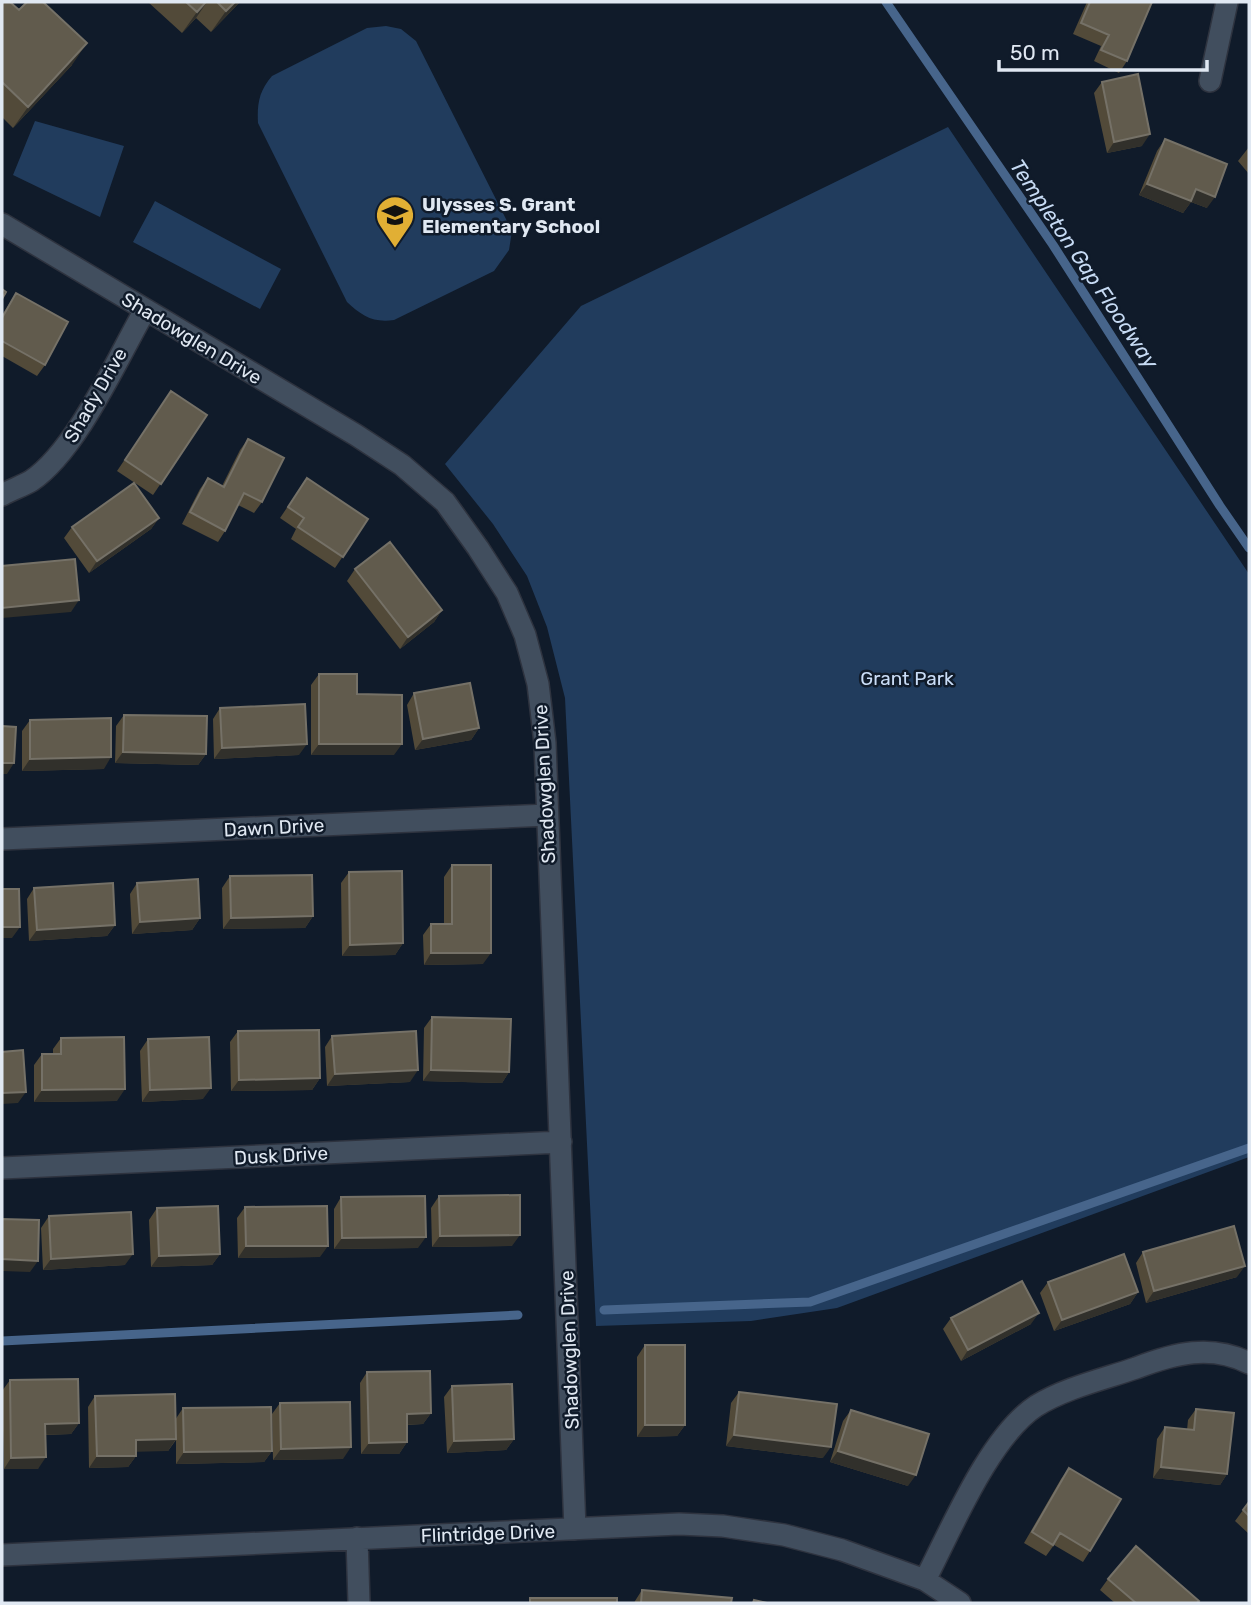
<svg xmlns="http://www.w3.org/2000/svg" width="1251" height="1605" font-family="Rubik,sans-serif">
<style>
.green{fill:#213c5d}
.lines{fill:none;stroke-linecap:round;stroke-linejoin:round}
.stream{stroke:#47658b;stroke-width:9}
.minor-casing{stroke:#2e333f;stroke-width:24}
.minor{stroke:#414e5e;stroke-width:21}
.wall{fill:#524a39}
.shaded-wall{fill:#31302b}
.building{fill:#615b4d;stroke:#757167;stroke-width:2}
.labels{text-anchor:middle;stroke-width:5;stroke-linejoin:round;paint-order:stroke}
.poi-label{font-size:19px;font-weight:bold;fill:#e0e8f2;stroke:#101b2a;text-anchor:start}
.street-label{font-size:19px;fill:#e0e8f2;stroke:#101b2a}
.park-label{font-size:19px;fill:#caddf7;stroke:#101b2a}
.water-label{font-size:21px;font-style:italic;fill:#c7dbf4;stroke:#101b2a}
</style>
<rect width="100%" height="100%" fill="#101b2a"/>
<path class="green" d="M386,26L401,29L416,41L512,231L509,250L494,271L394,320C373,323 362,316 347,302L258,123C257,104 259,91 272,76L367,28Z
M35,121L124,146L100,217L13,175Z
M948,127L1249,574V1157L837,1308L751,1321L596,1326L565,698L547,627L527,576L493,524L445,464L581,306Z
M155,201L281,269L260,309L133,242Z"/>
<g class="lines">
<path class="stream" d="M886,2L1053,245L1220,506L1249,548
M604,1310L810,1302L1249,1148
M2,1341L518,1315"/>
<g class="minor-casing">
<path id="minor" d="M1210,81L1227,2
M2,224L356,435L402,465L445,502L478,548L507,593L525,635L538,684L545,743L575,1529
M2,495C11,490 22,486 31,481C77,450 117,359 145,310
M2,839L547,815
M2,1168L561,1142
M357,1538L359,1603
M2,1555L679,1524L723,1526L784,1535L842,1550L925,1580L960,1603
M925,1580C951,1530 989,1437 1036,1406C1065,1388 1104,1379 1136,1368C1175,1353 1211,1344 1249,1363"/>
</g>
<use href="#minor" class="minor"/>
</g>
<path class="wall" d="M148,2H240L211,32L196,18L182,33Z
M1087,2H1152L1127,61L1119,73L1094,61L1101,46L1073,34Z
M2,4L72,65L13,128L2,117Z
M1102,82L1142,146L1107,153L1094,93Z
M1165,139L1207,208L1191,202L1183,213L1139,195L1157,151Z
M1249,147V174L1238,161Z
M16,293L45,365L37,376L2,356V315Z
M171,391L207,415L153,495L117,471Z
M248,439L262,502L254,513L238,505L225,531L218,542L182,524L200,489L208,478L222,486L240,450Z
M307,478L368,519L335,568L291,539L296,529L280,518Z
M159,518L151,529L89,573L64,538L72,527Z
M355,569L442,610L434,622L400,649L347,581Z
M319,674L357,694L394,755H311V685Z
M414,693L479,728L471,740L415,750L407,705Z
M220,708L299,755L214,759L213,719Z
M124,715L206,754L198,765L115,763L116,726Z
M30,720L104,769L22,771V731Z
M452,865L483,964L424,965L423,935L431,924H444V877Z
M349,872L403,943L395,955L342,956L341,883Z
M230,876L313,916L305,928L223,929L222,888Z
M137,883L200,918L192,930L132,934L130,894Z
M34,888L115,925L107,936L29,941L27,899Z
M432,1017L509,1072L502,1083L423,1081L424,1028Z
M238,1031L320,1078L312,1090L231,1091L230,1042Z
M332,1036L410,1082L327,1086L325,1047Z
M61,1038L117,1101L34,1102V1065L42,1054H53V1049Z
M148,1039L203,1099L142,1102L140,1051Z
M439,1196L512,1246L432,1247L431,1208Z
M341,1197L418,1248L334,1249V1209Z
M245,1207L320,1257L238,1258L237,1218Z
M157,1208L220,1254L212,1265L151,1267L149,1220Z
M49,1216L125,1265L43,1270L41,1228Z
M1143,1252L1237,1277L1146,1303L1136,1263Z
M1048,1282L1138,1292L1130,1304L1054,1331L1040,1293Z
M951,1318L1031,1324L961,1361L943,1329Z
M645,1345L685,1425L677,1436L637,1437V1357Z
M367,1372L431,1413L423,1424L407,1425V1442L399,1454H361L360,1383Z
M10,1380L79,1423L71,1434L45,1435L38,1469H4L2,1391Z
M452,1386L514,1439L506,1450L447,1453L444,1397Z
M739,1392L823,1458L726,1446L731,1403Z
M95,1396L175,1420L183,1408L272,1451L264,1462L176,1464V1440L168,1451H136V1456L128,1467L89,1468L88,1407Z
M280,1403L343,1459L273,1460L272,1414Z
M1196,1409L1227,1474L1220,1485L1153,1478L1157,1439L1165,1427L1187,1430L1188,1420Z
M851,1410L908,1486L830,1462L843,1421Z
M1069,1468L1090,1551L1083,1562L1054,1545L1046,1556L1024,1543L1061,1479Z
M1249,1502V1534L1235,1521Z
M1108,1579L1198,1603H1115L1100,1590Z
M642,1590L731,1603H634L635,1601Z"/>
<path class="shaded-wall" d="M206,2H207L196,18L182,33L197,12Z
M235,2H240L211,32L226,11Z
M87,43L72,65L13,128L28,107Z
M1150,134L1142,146L1107,153L1114,142Z
M1147,184L1196,189L1215,197L1207,208L1191,202L1183,213L1139,195Z
M159,518L151,529L89,573L97,561Z
M79,600L71,612L2,618V608Z
M442,610L434,622L400,649L408,637Z
M479,728L471,740L415,750L423,739Z
M307,744L299,755L214,759L222,748Z
M319,744H402L394,755H311Z
M123,752L206,754L198,765L115,763Z
M111,757L104,769L22,771L30,759Z
M2,763H14L7,774H2Z
M313,916L305,928L223,929L231,918Z
M200,918L192,930L132,934L140,922Z
M115,925L107,936L29,941L37,930Z
M2,927H20L12,938H2Z
M403,943L395,955L342,956L350,945Z
M431,953H491L483,964L424,965Z
M418,1070L410,1082L327,1086L335,1074Z
M431,1070L509,1072L502,1083L423,1081Z
M320,1078L312,1090L231,1091L239,1080Z
M211,1088L203,1099L142,1102L150,1090Z
M125,1089L117,1101L34,1102L42,1090Z
M26,1092L18,1103L2,1104V1093Z
M520,1235L512,1246L432,1247L440,1236Z
M426,1237L418,1248L334,1249L342,1238Z
M246,1246H328L320,1257L238,1258Z
M133,1254L125,1265L43,1270L51,1259Z
M220,1254L212,1265L151,1267L159,1256Z
M2,1259L38,1261L30,1272L2,1271Z
M1245,1266L1237,1277L1146,1303L1154,1291Z
M1138,1292L1130,1304L1054,1331L1062,1320Z
M1039,1313L1031,1324L961,1361L968,1350Z
M431,1413L423,1424L399,1425L407,1414Z
M79,1423L71,1434L37,1435L45,1424Z
M645,1425H685L677,1436L637,1437Z
M734,1435L831,1447L823,1458L726,1446Z
M176,1439L168,1451L128,1452L136,1440Z
M514,1439L506,1450L447,1453L454,1441Z
M407,1442L399,1454H361L369,1443Z
M351,1447L343,1459L273,1460L281,1449Z
M272,1451L264,1462L176,1464L184,1452Z
M838,1451L916,1475L908,1486L830,1462Z
M97,1456H136L128,1467L89,1468Z
M46,1457L38,1469H4L11,1458Z
M1161,1467L1227,1474L1220,1485L1153,1478Z"/>
<path class="building" d="M4,2H10L19,10L27,2H43L87,43L28,107L2,82V4Z
M186,2H206L197,12Z
M217,2H235L226,11Z
M1090,2H1152L1127,61L1101,50L1109,35L1081,23Z
M1138,74L1150,134L1114,142L1102,82Z
M1165,139L1227,164L1215,197L1196,189L1191,201L1147,184Z
M2,289L6,292L2,299Z
M16,293L68,322L45,365L2,341V318Z
M171,391L207,415L161,484L125,460Z
M248,439L284,458L262,502L244,493L225,531L190,512L208,478L224,487Z
M307,478L368,519L343,557L298,527L304,518L288,507Z
M134,483L159,518L97,561L72,527Z
M390,542L442,610L408,637L355,569Z
M75,559L79,600L2,608V566Z
M319,674H357V694L402,695V744H319Z
M470,683L479,728L423,739L414,693Z
M305,704L307,744L222,748L220,708Z
M124,715L207,716L206,754L123,752Z
M111,718V757L30,759V720Z
M2,726L16,727L14,763H2Z
M452,865H491V953H431V924H452Z
M402,871L403,943L350,945L349,872Z
M312,875L313,916L231,918L230,876Z
M198,879L200,918L140,922L137,883Z
M113,883L115,925L37,930L34,888Z
M2,889H19L20,927H2Z
M432,1017L511,1019L509,1072L431,1070Z
M319,1030L320,1078L239,1080L238,1031Z
M416,1031L418,1070L335,1074L332,1036Z
M124,1037L125,1089L42,1090V1054H61V1038Z
M209,1037L211,1088L150,1090L148,1039Z
M23,1050L26,1092L2,1093V1052Z
M520,1195V1235L440,1236L439,1196Z
M425,1196L426,1237L342,1238L341,1197Z
M218,1206L220,1254L159,1256L157,1208Z
M327,1206L328,1246H246L245,1207Z
M131,1212L133,1254L51,1259L49,1216Z
M2,1219L39,1220L38,1261L2,1259Z
M1234,1226L1245,1266L1154,1291L1143,1252Z
M1124,1254L1138,1292L1062,1320L1048,1282Z
M1022,1281L1039,1313L968,1350L951,1318Z
M645,1345H685V1425H645Z
M430,1371L431,1413L407,1414V1442L369,1443L367,1372Z
M78,1379L79,1423L45,1424L46,1457L11,1458L10,1380Z
M512,1384L514,1439L454,1441L452,1386Z
M739,1392L837,1404L831,1447L734,1435Z
M175,1394L176,1439L136,1440V1456H97L95,1396Z
M350,1402L351,1447L281,1449L280,1403Z
M271,1407L272,1451L184,1452L183,1408Z
M1196,1409L1234,1413L1227,1474L1161,1467L1165,1427L1194,1430Z
M851,1410L929,1434L916,1475L838,1451Z
M1069,1468L1121,1499L1090,1551L1060,1533L1053,1545L1032,1532Z
M1249,1502V1516L1243,1510Z
M1136,1546L1199,1601L1197,1603H1136L1108,1579Z
M642,1590L732,1598L731,1603H641Z
M530,1598H617V1603H530Z
M754,1600L767,1603H753Z"/>
<defs>
<g id="school-pin" transform="scale(2.0125)"><path d="M0 17L-7.5 6A9.5 9.5 0 1 1 7.5 6Z" fill="#e1af34" stroke="#101b2a"/><path d="M0-5L7-2L0 1L-7-2ZM-4 1L0 2.5L4 1V4Q0 6-4 4Z" fill="#111"/></g>
</defs>
<g fill-rule="evenodd">
<use href="#school-pin" x="395" y="215"/>
</g>
<g class="labels">
<g class="poi-label">
<text x="422" y="211">Ulysses S. Grant<tspan x="422" dy="22">Elementary School</tspan></text>
</g>
<g class="street-label">
<text transform="translate(192 338) rotate(31)" y="7">Shadowglen Drive</text>
<text transform="translate(95 395) rotate(-60)" y="7">Shady Drive</text>
<text transform="translate(544 784) rotate(-93)" y="7">Shadowglen Drive</text>
<text transform="translate(274 827) rotate(-3)" y="7">Dawn Drive</text>
<text transform="translate(281 1155) rotate(-3)" y="7">Dusk Drive</text>
<text transform="translate(569 1350) rotate(-92)" y="7">Shadowglen Drive</text>
<text transform="translate(488 1533) rotate(-2)" y="7">Flintridge Drive</text>
</g>
<g class="park-label">
<text x="907" y="685">Grant Park</text>
</g>
<g class="water-label">
<text transform="translate(1084 264) rotate(56)" y="7">Templeton Gap Floodway</text>
</g>
</g>
<rect width="1251" height="1605" fill="none" stroke="#e0e8f2" stroke-width="7"/>
<path d="M999 60v10h208v-10" fill="none" stroke="#e0e8f2" stroke-width="3.5"/>
<text x="1010" y="60" font-size="21" fill="#e0e8f2" stroke="#101b2a" stroke-width="5" paint-order="stroke">50 m</text>
</svg>
